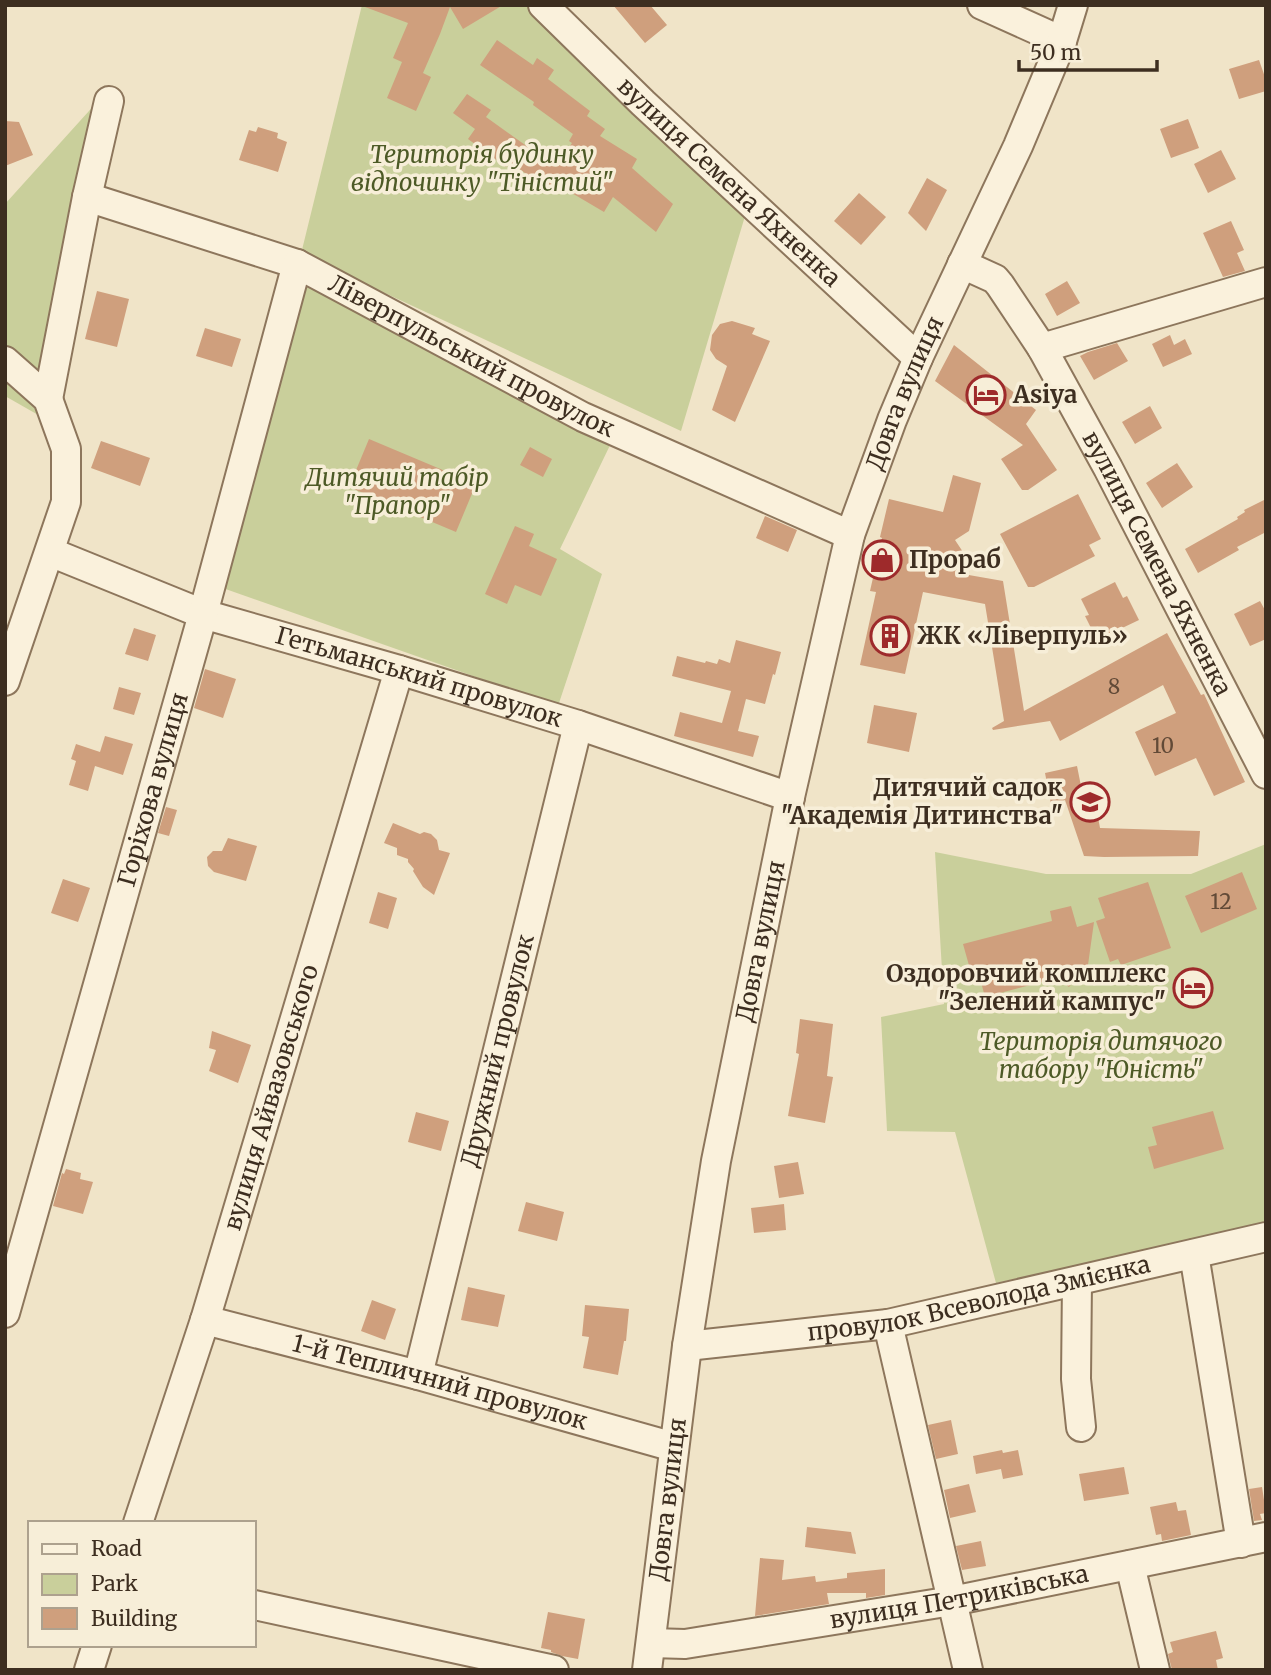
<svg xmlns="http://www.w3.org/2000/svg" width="1271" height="1675" font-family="Merriweather,serif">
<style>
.green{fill:#c9cf9b}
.building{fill:#cf9f7d}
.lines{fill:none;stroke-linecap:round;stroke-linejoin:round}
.minor-casing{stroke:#8d765c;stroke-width:32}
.minor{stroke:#faf1dc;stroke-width:28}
.labels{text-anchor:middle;stroke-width:7;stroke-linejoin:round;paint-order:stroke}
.number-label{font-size:21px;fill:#624a37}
.park-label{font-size:24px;font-style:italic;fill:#4d5a26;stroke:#f7eed8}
.street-label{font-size:24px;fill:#3d2e20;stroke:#f7eed8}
.poi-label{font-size:24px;font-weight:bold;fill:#3d2e20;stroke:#f7eed8;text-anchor:start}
</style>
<rect width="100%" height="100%" fill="#f0e4c8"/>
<path class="green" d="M362,5H533L748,206L681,431L301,254Z
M98,101L40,416L5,396V204Z
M301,273L613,439L560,549L602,574L558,706L217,586Z
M1266,844V1224L996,1283L955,1132L887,1131L881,1017L944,1004L935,852L1046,874H1191Z"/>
<path class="building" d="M365,5H503L463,29L450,7L440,34L423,73L431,77L416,111L387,98L402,62L393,58L408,23L365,7Z
M613,5H650L667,25L645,43Z
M497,40L533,65L537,58L554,70L548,79L590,111L587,116L605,129L600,136L637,159L632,168L673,204L656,232L613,197L604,212L565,189L562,193L543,180L540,184L510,162L506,167L468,139L475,129L453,113L467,94L491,110L486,117L556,167L572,143L569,141L573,134L533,105L534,102L480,65Z
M1259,60L1266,80V91L1239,99L1229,69Z
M1188,119L1199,148L1171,158L1160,129Z
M5,121L19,122L33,155L5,166Z
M258,127L278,133L277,138L287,142L278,172L239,160L249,130L256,132Z
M1221,150L1236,179L1208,193L1194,164Z
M927,178L947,190L926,231L908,213Z
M859,193L886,217L861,245L834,221Z
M1231,221L1244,250L1237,253L1245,271L1223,277L1203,233Z
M1067,281L1080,303L1057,316L1045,294Z
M97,291L129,299L117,347L85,339Z
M732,321L755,328L752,334L770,341L735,422L712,410L727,366L716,359L710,350L712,335L720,324Z
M205,328L241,339L232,367L196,356Z
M1170,335L1174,345L1185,339L1192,354L1163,367L1152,344Z
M1117,343L1128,361L1094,380L1080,356L1088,352Z
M954,345L1036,410L1026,424L1057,470L1028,490H1022L1001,459L1023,445L935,381Z
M1150,406L1162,428L1135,444L1122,422Z
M369,439L476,484L456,532L349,487Z
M101,441L150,458L140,486L91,468Z
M530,447L552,459L543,477L520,465Z
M1177,463L1193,487L1162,508L1146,483Z
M953,475L981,483L969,531L955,540L967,558L963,574L1003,581L1024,711L1167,633L1201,695L1204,694L1245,782L1214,796L1196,758L1155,776L1135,732L1176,713L1163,685L1060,741L1050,721L993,730L992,728L1004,721L985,604L923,592L905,674L860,665L876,592L870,591L882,538L880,537L889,499L943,512Z
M1078,494L1101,539L1089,545L1095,556L1034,587H1028L1000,534Z
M1266,499V532L1237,547L1239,550L1198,573L1185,549L1238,519L1237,517L1245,512L1244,510Z
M765,516L797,530L788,552L756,538Z
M515,526L534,534L529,546L557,559L541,596L515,585L507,604L485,594Z
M1115,582L1123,598L1127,596L1139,620L1097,640L1085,616L1089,615L1081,599Z
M1260,601L1266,612V639L1250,646L1234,614Z
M134,628L156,635L148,661L125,654Z
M736,640L781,652L775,675L773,674L765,704L746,699L738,731L759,736L753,757L674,736L680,712L722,723L731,691L672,676L677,656L705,663L706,661L717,664L719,659L730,663Z
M205,669L236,679L223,718L194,708Z
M119,687L141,693L134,715L113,709Z
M874,705L917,713L909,752L867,743Z
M105,736L133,744L123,775L95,766L88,791L69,785L76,761L71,759L76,744L100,752Z
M1077,766L1081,786L1092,785L1100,828L1200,831L1198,856L1104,857L1084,856L1065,800L1051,804L1045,773Z
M166,807L177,810L169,836L158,833Z
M393,823L420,834L424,832L431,834L437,840L439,850L450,853L434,895L423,887L413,871L414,869L408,862V859L397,855V848L384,843Z
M228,838L257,846L246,881L214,872L208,866L207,857L213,851H222Z
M1242,872L1257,909L1201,933L1185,896Z
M63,879L90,888L78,922L51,913Z
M1148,882L1171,948L1121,965L1118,959L1110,962L1096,921L1105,918L1098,898Z
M378,892L397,898L388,929L369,923Z
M1071,906L1077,927L1094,922L1087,972L1079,974L1069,987L1057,978L985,997L977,967L970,969L963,944L1052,921L1050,911Z
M800,1019L833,1024L827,1076L833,1077L825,1123L788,1116L799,1054L796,1053Z
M212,1031L251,1045L238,1083L209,1071L216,1050L209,1048Z
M1213,1111L1224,1149L1154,1169L1148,1147L1157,1145L1152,1127Z
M416,1112L449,1121L441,1151L408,1142Z
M798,1162L804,1194L779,1198L774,1166Z
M66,1169L81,1173L80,1179L93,1182L83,1214L53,1206L62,1173L64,1174Z
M526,1202L564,1212L557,1241L518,1231Z
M784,1204L786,1230L754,1233L751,1208Z
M468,1287L505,1295L498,1327L461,1320Z
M372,1300L396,1309L385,1340L361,1331Z
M585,1305L629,1309L626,1341H624L618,1375L583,1368L589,1337L582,1336Z
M951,1420L958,1454L936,1459L928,1425Z
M1002,1450L1003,1453L1018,1450L1023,1475L1003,1479L1001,1469L976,1474L973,1456Z
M1124,1467L1129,1494L1084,1501L1079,1474Z
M969,1484L976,1512L950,1518L944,1490Z
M1262,1487L1266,1513L1260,1514L1262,1520L1254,1521L1249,1489Z
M1176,1502L1178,1511L1186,1510L1191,1535L1162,1541L1161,1534L1156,1535L1150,1507Z
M807,1527L851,1532L856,1554L805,1547Z
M981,1541L986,1566L962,1570L956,1546Z
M760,1558L784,1560L782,1580L815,1576L816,1582L847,1578V1573L885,1569V1595L866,1598V1593H827L829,1604L755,1616Z
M548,1612L585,1619L578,1659L562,1656L551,1652V1650L541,1648Z
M1216,1631L1223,1658L1216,1660L1218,1670H1172L1168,1654L1173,1652L1170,1642Z"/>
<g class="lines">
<g class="minor-casing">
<g id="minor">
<path id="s1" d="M543,5L643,103L918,358"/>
<path d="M982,5L1062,41"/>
<path id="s2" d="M87,197L297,264L583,417L850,535"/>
<path id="s3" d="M962,264L995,279L1000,285L1042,348L1108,468L1266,774"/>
<path d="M1042,348L1266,282"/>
<path d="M5,361L48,399L66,449V502L5,681"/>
<path d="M48,399L87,197L109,101"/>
<path id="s4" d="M50,552L203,614L399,670L578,725L790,797"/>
<path d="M1194,1254L1241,1543"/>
<path d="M1077,1281L1076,1379L1081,1427"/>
<path id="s5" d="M5,1313L203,614L297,264"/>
<path id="s6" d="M205,1320L418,1375L674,1447"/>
<path d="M888,1324L968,1670"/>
<path id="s7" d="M687,1346L888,1324L1266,1237"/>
<path id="s8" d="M418,1375L578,725"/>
<path id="s9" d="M138,1523L205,1320L399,670"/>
<path d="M1130,1565L1155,1670"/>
<path d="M254,1605L554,1670"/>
<path id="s10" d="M651,1643L685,1644L952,1601L1266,1537"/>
<path d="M89,1670L97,1645"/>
<path id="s11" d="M647,1670L687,1346L716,1161L790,797L850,535L892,420L918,358L1018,146L1062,41L1073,5"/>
</g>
</g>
<use href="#minor" class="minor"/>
</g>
<defs>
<g id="hotel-ring" transform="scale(2.0125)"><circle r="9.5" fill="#f7eed8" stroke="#9e2a2b" stroke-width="1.5"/><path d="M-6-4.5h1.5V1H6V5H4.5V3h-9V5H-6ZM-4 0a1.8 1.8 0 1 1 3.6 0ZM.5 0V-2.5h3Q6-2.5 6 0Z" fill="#9e2a2b"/></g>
<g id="shop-ring" transform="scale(2.0125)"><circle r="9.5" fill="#f7eed8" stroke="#9e2a2b" stroke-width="1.5"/><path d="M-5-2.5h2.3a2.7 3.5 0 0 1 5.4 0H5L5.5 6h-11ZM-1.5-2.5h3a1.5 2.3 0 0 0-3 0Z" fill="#9e2a2b"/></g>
<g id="building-ring" transform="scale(2.0125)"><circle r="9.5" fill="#f7eed8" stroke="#9e2a2b" stroke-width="1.5"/><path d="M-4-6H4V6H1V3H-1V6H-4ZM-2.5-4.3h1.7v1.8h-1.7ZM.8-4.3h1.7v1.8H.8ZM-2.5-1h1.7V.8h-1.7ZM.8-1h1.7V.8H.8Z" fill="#9e2a2b"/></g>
<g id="school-ring" transform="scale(2.0125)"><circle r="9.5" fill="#f7eed8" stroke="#9e2a2b" stroke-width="1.5"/><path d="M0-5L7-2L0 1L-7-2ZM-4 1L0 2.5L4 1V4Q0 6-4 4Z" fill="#9e2a2b"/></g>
</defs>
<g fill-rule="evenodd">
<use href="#hotel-ring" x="986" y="395"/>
<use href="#shop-ring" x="882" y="560"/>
<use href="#building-ring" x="890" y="636"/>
<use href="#school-ring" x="1090" y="802"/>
<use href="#hotel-ring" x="1193" y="988"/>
</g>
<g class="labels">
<g class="number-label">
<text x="1114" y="694">8</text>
<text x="1163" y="753">10</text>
<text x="1221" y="909">12</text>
</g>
<g class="park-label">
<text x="482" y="163">Територія будинку<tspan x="482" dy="28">відпочинку "Тіністий"</tspan></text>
<text x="397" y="486">Дитячий табір<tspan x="397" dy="28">"Прапор"</tspan></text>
<text x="1101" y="1050">Територія дитячого<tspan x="1101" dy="28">табору "Юність"</tspan></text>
</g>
<g class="street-label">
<text dy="8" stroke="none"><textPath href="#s1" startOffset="257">вулиця Семена Яхненка</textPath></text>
<text dy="8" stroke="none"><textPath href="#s2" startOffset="418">Ліверпульський провулок</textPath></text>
<text dy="8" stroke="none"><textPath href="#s11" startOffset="1306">Довга вулиця</textPath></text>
<text dy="8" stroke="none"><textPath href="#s3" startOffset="364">вулиця Семена Яхненка</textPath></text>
<text dy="8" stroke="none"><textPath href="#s4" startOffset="390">Гетьманський провулок</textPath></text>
<text dy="8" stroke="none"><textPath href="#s5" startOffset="544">Горіхова вулиця</textPath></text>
<text dy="8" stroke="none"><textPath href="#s11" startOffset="738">Довга вулиця</textPath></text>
<text dy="8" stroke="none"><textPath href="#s8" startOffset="334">Дружний провулок</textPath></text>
<text dy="8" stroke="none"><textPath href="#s9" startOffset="446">вулиця Айвазовського</textPath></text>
<text dy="8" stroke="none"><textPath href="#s7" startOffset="296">провулок Всеволода Змієнка</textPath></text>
<text dy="8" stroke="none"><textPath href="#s6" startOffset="243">1-й Тепличний провулок</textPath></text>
<text dy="8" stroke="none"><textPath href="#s11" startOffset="172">Довга вулиця</textPath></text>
<text dy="8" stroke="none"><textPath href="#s10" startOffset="312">вулиця Петриківська</textPath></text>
</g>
<g class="poi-label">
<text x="1013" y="403">Asiya</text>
<text x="909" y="568">Прораб</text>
<text x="917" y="644">ЖК «Ліверпуль»</text>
<text x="1063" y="796" text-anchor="end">Дитячий садок<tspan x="1063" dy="28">"Академія Дитинства"</tspan></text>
<text x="1166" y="982" text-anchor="end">Оздоровчий комплекс<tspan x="1166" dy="28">"Зелений кампус"</tspan></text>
</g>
</g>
<rect width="1271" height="1675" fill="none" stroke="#3d2e20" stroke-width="14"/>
<rect x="28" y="1521" width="228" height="126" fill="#f7eed8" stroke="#ada18e" stroke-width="2"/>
<rect x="42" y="1544" width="35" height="10" fill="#faf1dc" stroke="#ada18e" stroke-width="2"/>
<text x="91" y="1556" font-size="21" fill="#3d2e20">Road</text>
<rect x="42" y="1574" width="35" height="21" fill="#c9cf9b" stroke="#ada18e" stroke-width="2"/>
<text x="91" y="1591" font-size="21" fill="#3d2e20">Park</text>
<rect x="42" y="1608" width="35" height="21" fill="#cf9f7d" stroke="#ada18e" stroke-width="2"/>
<text x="91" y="1626" font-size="21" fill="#3d2e20">Building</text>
<path d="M1019 60v10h138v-10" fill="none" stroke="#3d2e20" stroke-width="3.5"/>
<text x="1030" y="60" font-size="21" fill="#3d2e20" stroke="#f7eed8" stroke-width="5" paint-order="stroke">50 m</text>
</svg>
